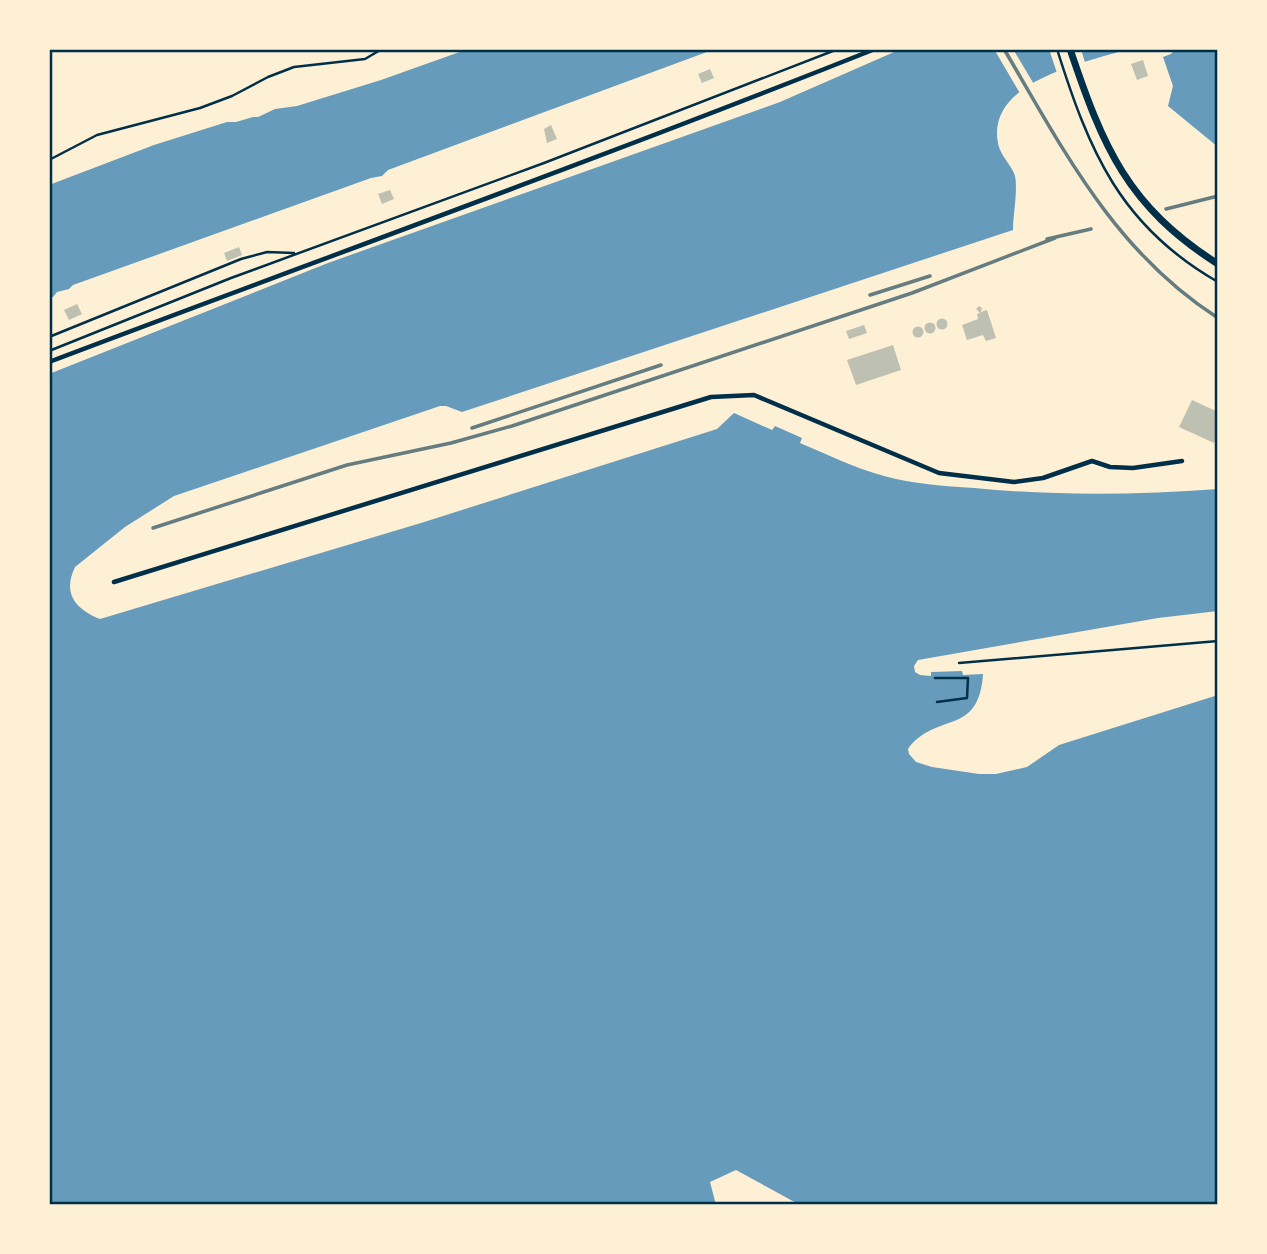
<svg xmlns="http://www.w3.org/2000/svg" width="1267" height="1254" font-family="'Exo 2',sans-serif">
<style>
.water{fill:#669bbc}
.pier{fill:#fdf0d5}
.building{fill:#bec0b2}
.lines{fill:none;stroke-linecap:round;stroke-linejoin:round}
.path{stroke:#003049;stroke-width:2.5}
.service{stroke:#003049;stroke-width:4.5}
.minor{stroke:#003049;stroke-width:7}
.rail{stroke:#657d81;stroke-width:3.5}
.neatline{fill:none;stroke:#003049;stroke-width:2.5}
</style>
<rect width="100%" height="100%" fill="#fdf0d5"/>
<path class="water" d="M468,49H715L388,170L382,176L371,178L73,285L69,289L57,292L53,297L49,298V185L154,145L227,122H236L253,117H258L275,109L297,106L381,80Z
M901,49H1128C1085,63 986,81 998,143C1000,156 1012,165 1015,176C1018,190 1013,215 1013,230L462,412L446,406H440L174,496L125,527L75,567C62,594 76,609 100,619L421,523L717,429L734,413L772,430L775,426L802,438L800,443C828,455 855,468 884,476C913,484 944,486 974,488C1055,496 1137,495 1218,489V611L1158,618L918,660L914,666L915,672L920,675L931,676V672L962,671L963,675L983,674C979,737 936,711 908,749L909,754L916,762L932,767L979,774H996L1027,767L1059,745L1218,695V1205H800L736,1170L710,1182L716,1205H49V374L328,263L780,102Z
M1175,49H1218V147L1168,106L1173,86L1163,57L1171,54Z"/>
<path class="pier" d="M994,49H1013L1035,86L1021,95Z
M1049,49H1081L1086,66L1058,76Z"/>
<path class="building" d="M1143,60L1148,76L1137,80L1131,64Z
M710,69L714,78L702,83L698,74Z
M551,125L557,139L547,143L544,129Z
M390,190L394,199L382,204L378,194Z
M239,247L242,255L227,261L224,253Z
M77,304L82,314L69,320L64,310Z
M979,306L982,308L981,312L987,310L996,338L986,341L983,335L967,340L962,325L978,319L977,314L980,313L976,309Z
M936.5 324a5.5 5.5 0 1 1 11 0a5.5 5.5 0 1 1-11 0Z
M924.5 328a5.5 5.5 0 1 1 11 0a5.5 5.5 0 1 1-11 0Z
M864,325L867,333L849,339L846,331Z
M912.5 332a5.5 5.5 0 1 1 11 0a5.5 5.5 0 1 1-11 0Z
M893,345L901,370L856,385L847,360Z
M1192,400L1218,412V434L1214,443L1179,427Z"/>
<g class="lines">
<path class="path" d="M1057,49C1089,151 1120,226 1218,282
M49,160L97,135L200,108L232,96L268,77L294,67L365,59L382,49
M49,337L241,259L267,252L294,253
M49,351L231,278L544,163L838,49
M959,663L1218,641
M935,678H968L967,698L937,702"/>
<path class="service" d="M49,362C324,258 601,158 875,49
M114,582L711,397L754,395L939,473L1014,482L1043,478L1092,461L1110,467L1133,468L1182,461"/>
<path class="minor" d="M1070,49C1103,147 1127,206 1218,264"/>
<path class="rail" d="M1004,49C1064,151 1115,252 1218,318
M1166,209L1218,196
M1047,239L1091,229
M870,295L930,276
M472,428L661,365
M153,528L347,465L451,443L512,426L912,293L1055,238"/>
</g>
<rect width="1267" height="1254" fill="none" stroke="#fdf0d5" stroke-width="102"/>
<rect x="51" y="51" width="1165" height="1152" class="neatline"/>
</svg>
